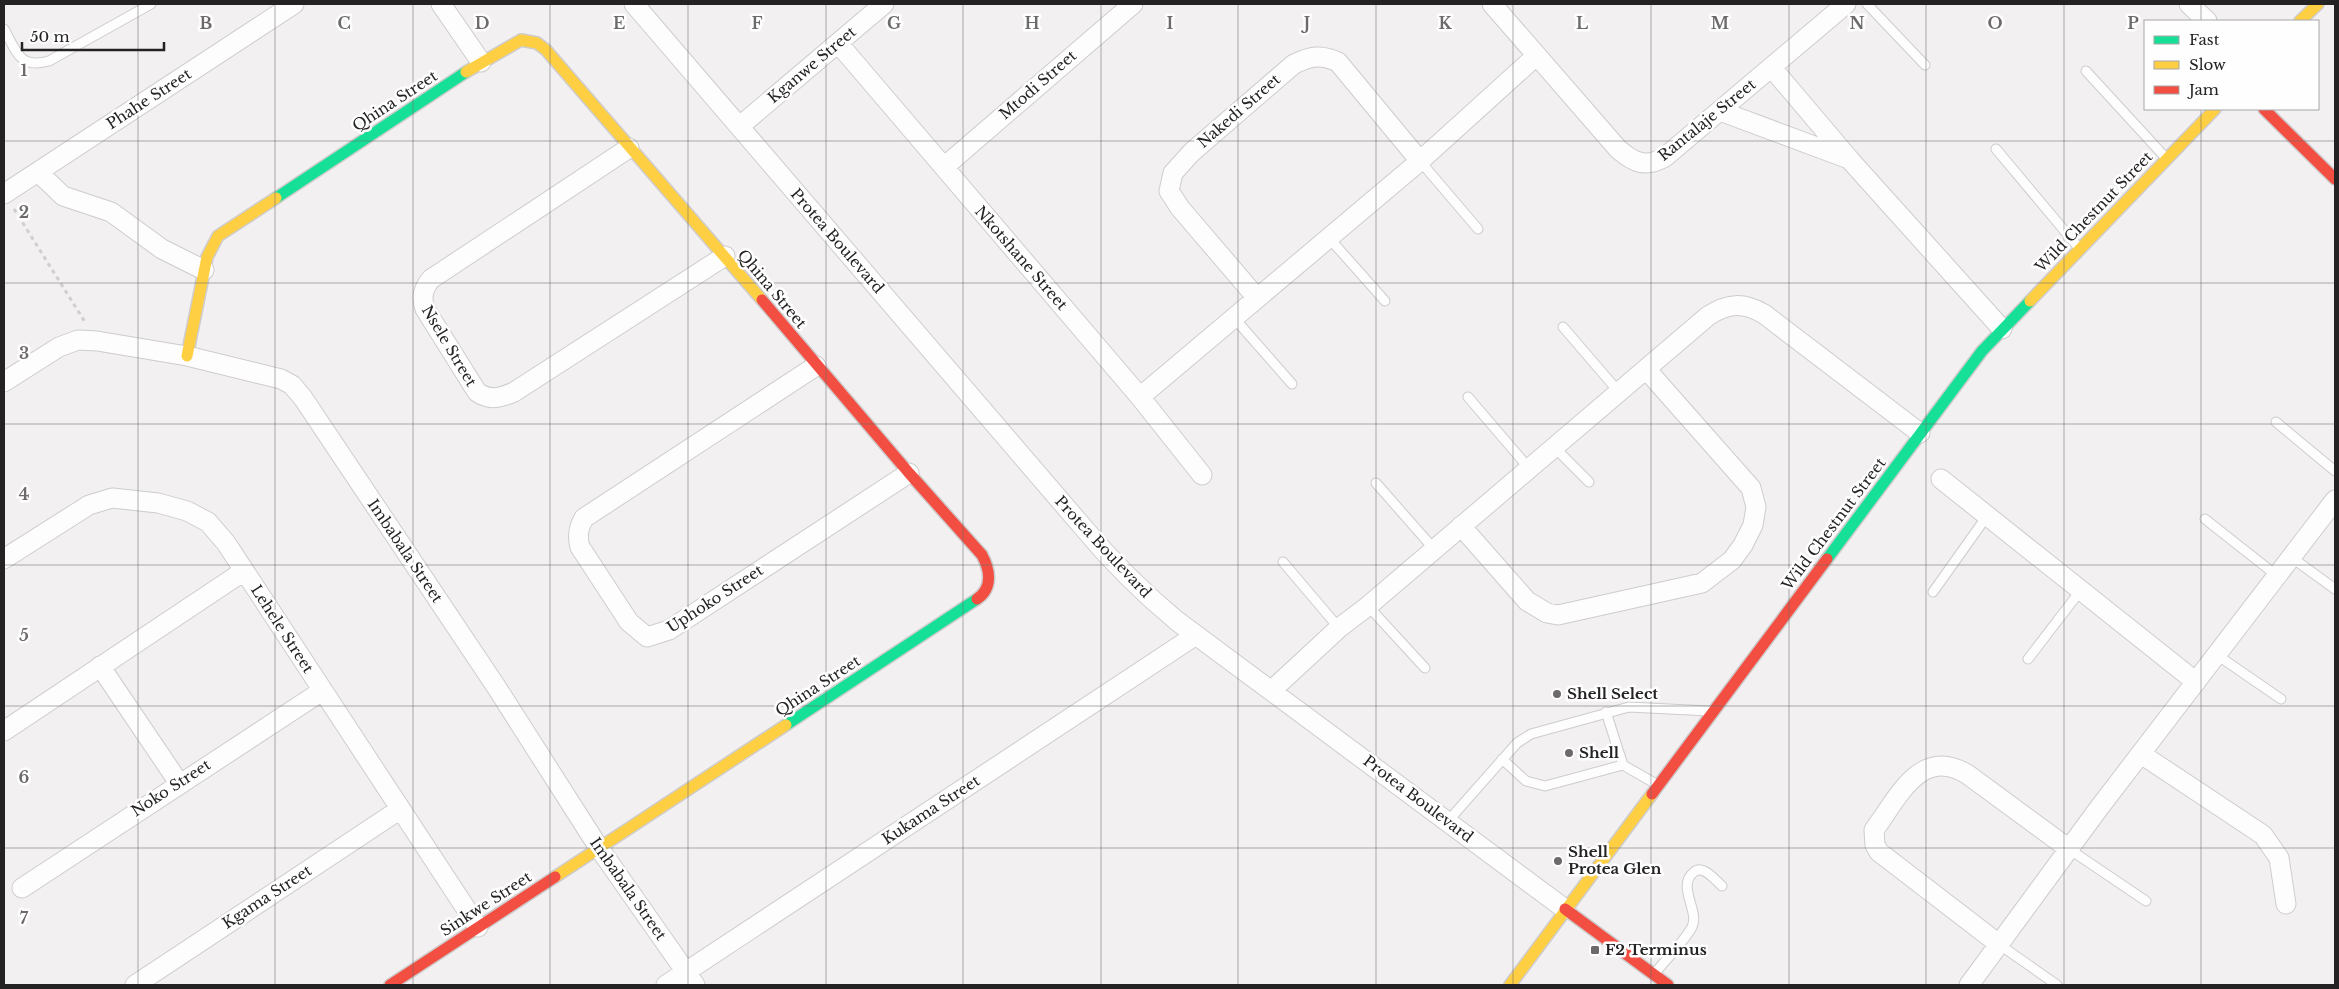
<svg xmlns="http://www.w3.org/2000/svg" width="2339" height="989" font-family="'Libre Baskerville',serif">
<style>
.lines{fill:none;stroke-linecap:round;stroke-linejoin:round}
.lane-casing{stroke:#cecccd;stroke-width:11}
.street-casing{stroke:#cecccd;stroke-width:21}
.fast-casing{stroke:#cecccd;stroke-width:14}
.slow-casing{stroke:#cecccd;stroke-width:14}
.jam-casing{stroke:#cecccd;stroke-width:14}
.path{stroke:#d0cfd0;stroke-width:3;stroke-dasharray:4 4;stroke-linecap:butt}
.lane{stroke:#fdfdfd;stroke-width:9}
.street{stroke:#fdfdfd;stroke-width:19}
.fast{stroke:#16e098;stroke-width:11}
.slow{stroke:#ffcf43;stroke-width:11}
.jam{stroke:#f24e42;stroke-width:11}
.grid{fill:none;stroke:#6c6a6b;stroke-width:1;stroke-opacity:0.55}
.poi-dot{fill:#6c6a6b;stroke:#fffeff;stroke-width:2}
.labels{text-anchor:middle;stroke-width:5;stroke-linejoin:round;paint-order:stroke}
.street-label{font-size:15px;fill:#242223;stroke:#fffeff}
.poi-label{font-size:15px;font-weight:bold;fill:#242223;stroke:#fffeff;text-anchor:start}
.grid-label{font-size:16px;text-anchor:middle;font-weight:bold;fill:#6c6a6b;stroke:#fffeff;stroke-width:5;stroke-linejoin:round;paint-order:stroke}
</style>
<rect width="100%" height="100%" fill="#f3f0f2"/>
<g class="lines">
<g class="lane-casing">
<path id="lane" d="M1867,4L1925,65
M4,29C17,52 19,69 49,61L151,4
M2086,71L2165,157
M1996,149L2079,248
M1420,161L1478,229
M1329,238L1385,301
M1235,319L1292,384
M1563,327L1618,391
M1468,397L1528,467
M2276,422L2335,471
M1554,447L1589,482
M1376,483L1434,549
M2205,519L2276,575
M2291,557L2335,589
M1283,562L1339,628
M1933,592L1987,516
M1368,606L1425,668
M2217,655L2281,699
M2028,659L2081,590
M1606,712L1623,765L1658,785
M1502,759L1526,781L1545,786L1623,765
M1448,821L1517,743L1531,734L1629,707L1709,711
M2069,849L2146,901
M2000,945L2057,985
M1656,972C1667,958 1683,943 1692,927C1700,911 1676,886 1694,872C1703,864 1715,880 1722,886"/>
</g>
<g class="street-casing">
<path id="street" d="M441,4L481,62
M634,4L1082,526C1111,561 1142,592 1177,621L1565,909
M1492,4L1618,149C1634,163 1646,168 1665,157L1846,4
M2189,4L2207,21
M838,43L1140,397L1202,475
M1772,68L1850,160L2002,329
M1720,111L1849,159
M740,126L884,4
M629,148L431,279C423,289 421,297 425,309L477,392C490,401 500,398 514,392L725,256
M944,167L1133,4
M38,172L63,196L111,212L162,249L204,270
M4,194L294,4
M1257,298L1180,208L1169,191L1173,173L1192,152L1294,64C1311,56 1321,54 1338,62L1420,161
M816,366L584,518C578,528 577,536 580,547L629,622L647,637L669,630L909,473
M4,382L59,347L78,340L97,341L187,356L281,379L292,385L303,398L497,688L599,848L695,985
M1140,397L1420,161L1536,56
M1941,479L2196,682
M1461,526L1527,601L1547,613L1558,615L1702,583L1732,560L1743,545L1753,525L1756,507L1751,488L1646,369
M4,559L89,505L112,498L158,503L187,511L208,522L226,543L478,927
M100,666L179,783
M1272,690L1339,628L1368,606L1708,316C1728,303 1743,302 1764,314L1920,433
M4,731L244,571
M2141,754L2263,835L2279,858L2286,904
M22,888L322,691
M2000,945L1879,852L1875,845L1874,830C1898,798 1920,746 1967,774L2069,849
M135,985L399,810
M666,985L1196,635
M1969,985L2099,808L2335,500"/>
</g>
<g class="fast-casing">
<path id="fast" d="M276,198L466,72
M1827,559L1982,351L2030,301
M786,725L977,599"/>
</g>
<g class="slow-casing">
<path id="slow" d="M2300,21L2318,4
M466,72L521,40L537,43L546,50L762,300
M2030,301L2215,109
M187,356L207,257L218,236L276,198
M555,877L786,725
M1510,985L1652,794"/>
</g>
<g class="jam-casing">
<path id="jam" d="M2264,109L2335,179
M762,300L909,473L982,555C990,570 993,588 977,599
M1652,794L1827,559
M1565,909L1668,985
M390,985L555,877"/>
</g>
<path class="path" d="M14,209L85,322"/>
<use href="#lane" class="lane"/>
<use href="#street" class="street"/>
<use href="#fast" class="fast"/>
<use href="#slow" class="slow"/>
<use href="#jam" class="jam"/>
</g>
<path class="grid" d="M138,4V985M275,4V985M413,4V985M550,4V985M688,4V985M826,4V985M963,4V985M1101,4V985M1238,4V985M1376,4V985M1513,4V985M1651,4V985M1789,4V985M1926,4V985M2064,4V985M2201,4V21M2201,109V985M4,141H2335M4,283H2335M4,424H2335M4,565H2335M4,706H2335M4,848H2335"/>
<g class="poi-dot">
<circle cx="1557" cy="694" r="5"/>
<circle cx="1569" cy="753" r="5"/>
<circle cx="1558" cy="861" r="5"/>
<rect x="1590" y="945" width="10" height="10" rx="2.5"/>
</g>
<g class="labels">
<g class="street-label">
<text transform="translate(812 65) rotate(-40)" y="5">Kganwe Street</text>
<text transform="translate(1038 85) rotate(-41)" y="5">Mtodi Street</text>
<text transform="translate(149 99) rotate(-33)" y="5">Phahe Street</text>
<text transform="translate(395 101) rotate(-33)" y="5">Qhina Street</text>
<text transform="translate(1239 111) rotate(-41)" y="5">Nakedi Street</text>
<text transform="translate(1707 120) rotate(-39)" y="5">Rantalaje Street</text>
<text transform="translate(2094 212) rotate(-46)" y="5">Wild Chestnut Street</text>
<text transform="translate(837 241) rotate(49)" y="5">Protea Boulevard</text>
<text transform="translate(1021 258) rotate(49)" y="5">Nkotshane Street</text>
<text transform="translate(772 289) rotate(50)" y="5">Qhina Street</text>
<text transform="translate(449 346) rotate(59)" y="5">Nsele Street</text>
<text transform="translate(1834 524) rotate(-53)" y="5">Wild Chestnut Street</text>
<text transform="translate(1103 547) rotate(47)" y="5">Protea Boulevard</text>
<text transform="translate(405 551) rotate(56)" y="5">Imbabala Street</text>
<text transform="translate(715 599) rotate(-33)" y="5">Uphoko Street</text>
<text transform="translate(282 629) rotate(57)" y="5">Lehele Street</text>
<text transform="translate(818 686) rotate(-33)" y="5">Qhina Street</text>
<text transform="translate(171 788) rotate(-33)" y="5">Noko Street</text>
<text transform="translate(1418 799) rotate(37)" y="5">Protea Boulevard</text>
<text transform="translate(931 810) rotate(-33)" y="5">Kukama Street</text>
<text transform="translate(628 889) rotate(55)" y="5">Imbabala Street</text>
<text transform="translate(267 897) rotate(-33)" y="5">Kgama Street</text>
<text transform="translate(486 904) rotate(-33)" y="5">Sinkwe Street</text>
</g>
<g class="poi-label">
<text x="1567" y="699">Shell Select</text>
<text x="1579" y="758">Shell</text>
<text x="1568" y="857">Shell<tspan x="1568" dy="17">Protea Glen</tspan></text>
<text x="1605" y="955">F2 Terminus</text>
</g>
</g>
<g class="grid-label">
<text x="206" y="29">B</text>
<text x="344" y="29">C</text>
<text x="482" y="29">D</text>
<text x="619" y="29">E</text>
<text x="757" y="29">F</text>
<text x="894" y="29">G</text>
<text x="1032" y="29">H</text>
<text x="1170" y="29">I</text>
<text x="1307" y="29">J</text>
<text x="1445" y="29">K</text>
<text x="1582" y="29">L</text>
<text x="1720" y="29">M</text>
<text x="1857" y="29">N</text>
<text x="1995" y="29">O</text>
<text x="2133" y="29">P</text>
<text x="24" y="76">1</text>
<text x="24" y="218">2</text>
<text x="24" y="359">3</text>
<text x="24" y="500">4</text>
<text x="24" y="641">5</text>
<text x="24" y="783">6</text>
<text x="24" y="924">7</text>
</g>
<rect width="2339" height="989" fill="none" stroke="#242223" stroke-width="10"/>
<rect x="2144" y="20" width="175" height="90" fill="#fffeff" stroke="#a7a6a7"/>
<rect x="2154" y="36" width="25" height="8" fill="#16e098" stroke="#a7a6a7"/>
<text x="2189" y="45" font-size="15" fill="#242223">Fast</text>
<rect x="2154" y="61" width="25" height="8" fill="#ffcf43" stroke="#a7a6a7"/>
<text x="2189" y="70" font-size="15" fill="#242223">Slow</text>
<rect x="2154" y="86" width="25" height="8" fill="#f24e42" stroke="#a7a6a7"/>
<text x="2189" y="95" font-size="15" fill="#242223">Jam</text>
<path d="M22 42v8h142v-8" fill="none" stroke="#242223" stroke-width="2.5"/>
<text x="30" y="42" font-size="15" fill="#242223" stroke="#fffeff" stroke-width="4" paint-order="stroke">50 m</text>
</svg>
